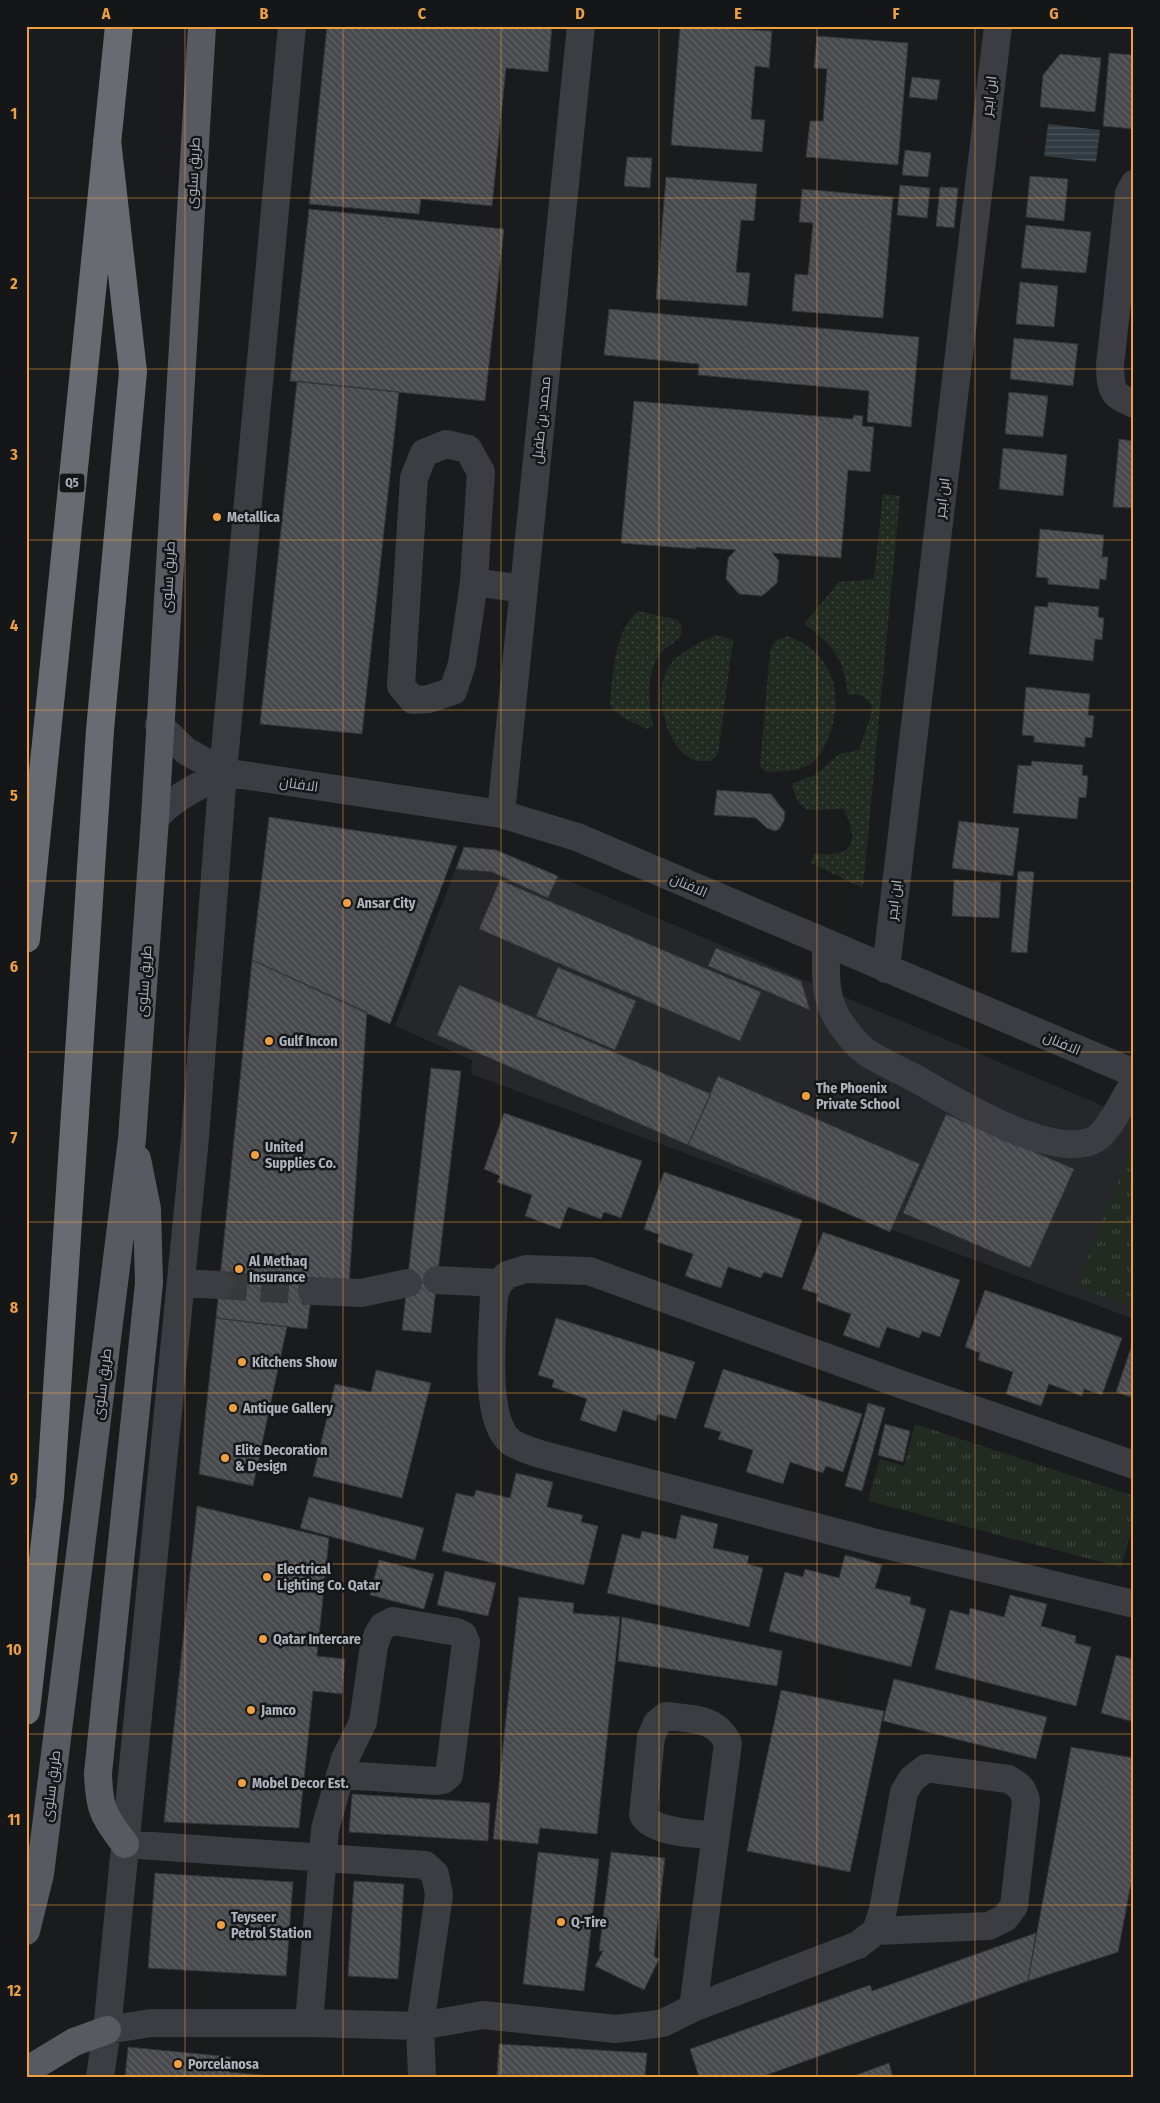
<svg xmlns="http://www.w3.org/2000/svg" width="1160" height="2103" font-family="'Fira Sans Condensed',Cairo,sans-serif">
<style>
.built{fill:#26272a}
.grass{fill:url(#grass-tufts)}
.garden{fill:url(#garden-dots)}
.water{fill:url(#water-rules)}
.building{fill:url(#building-back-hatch);stroke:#343539}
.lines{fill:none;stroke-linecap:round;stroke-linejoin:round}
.minor-tunnel{stroke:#37393d;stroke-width:28;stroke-dasharray:28 14;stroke-linecap:butt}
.minor{stroke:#3b3d42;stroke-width:28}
.major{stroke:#575a60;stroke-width:28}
.highway{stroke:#686c72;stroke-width:28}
.grid{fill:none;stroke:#eea041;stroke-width:1;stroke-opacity:0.55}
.poi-dot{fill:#eea041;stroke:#151618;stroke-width:2}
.labels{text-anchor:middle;stroke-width:5;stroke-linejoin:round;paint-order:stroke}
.shield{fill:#151618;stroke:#7f848b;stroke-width:1}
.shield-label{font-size:12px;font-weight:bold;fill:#adb3bc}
.street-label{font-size:14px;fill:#adb3bc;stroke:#151618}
.poi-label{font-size:14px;font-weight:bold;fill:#adb3bc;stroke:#151618;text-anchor:start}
.neatline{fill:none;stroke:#eea041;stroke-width:2}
.grid-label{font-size:16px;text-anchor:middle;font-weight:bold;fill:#eea041}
</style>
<defs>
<pattern id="grass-tufts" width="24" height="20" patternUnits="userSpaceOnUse" patternTransform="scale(1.25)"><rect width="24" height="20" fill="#222b22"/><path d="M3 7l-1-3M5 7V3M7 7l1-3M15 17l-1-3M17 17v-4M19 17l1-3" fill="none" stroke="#3f4740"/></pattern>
<pattern id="garden-dots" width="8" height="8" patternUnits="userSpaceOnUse" patternTransform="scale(1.25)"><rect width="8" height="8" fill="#222b22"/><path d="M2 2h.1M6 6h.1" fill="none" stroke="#3f4740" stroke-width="1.8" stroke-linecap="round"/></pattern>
<pattern id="water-rules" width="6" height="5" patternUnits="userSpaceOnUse" patternTransform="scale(1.25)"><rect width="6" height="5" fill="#303b41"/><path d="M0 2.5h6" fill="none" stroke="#4b555a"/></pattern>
<pattern id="building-back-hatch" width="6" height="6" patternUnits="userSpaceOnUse" patternTransform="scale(1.25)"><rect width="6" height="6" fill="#47494d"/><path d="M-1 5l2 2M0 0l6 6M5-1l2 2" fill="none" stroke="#5f6165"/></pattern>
</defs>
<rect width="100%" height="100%" fill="#1a1b1d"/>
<path class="built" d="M464,847L496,850L1134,1119V1319L471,1074L472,1060L395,1026Z"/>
<path class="grass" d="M1134,1143V1310L1076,1285Z
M915,1424L1134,1496V1522L1121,1567L868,1501L880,1459L904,1466Z"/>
<path class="garden" d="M883,494L900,496L863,888L811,863L814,854C823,853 834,855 842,852C859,846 851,820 843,809L807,810L798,802L791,784L815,775L839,754L859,750L871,715L872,706C865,696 860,694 848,695C844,658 833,645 804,624L839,582L874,579Z
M639,611L677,620L682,626L681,636C674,643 666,647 660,654C645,675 649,702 653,726L646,729C634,722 614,716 610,703C613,675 614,628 639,611Z
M716,635L733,640L719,748L717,755L711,761C707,761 703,761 699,761C667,756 652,693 668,668C678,652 700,642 716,635Z
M787,636C833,651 846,697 828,738C825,746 820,756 814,761C802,772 781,771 766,772L760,767L770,651L775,641Z"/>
<path class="water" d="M1048,124L1100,130L1096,162L1044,156Z"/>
<path class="building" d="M327,26H552L548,72L506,68L492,206L421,199L419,214L309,204Z
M680,26L772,31L769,68L755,66L751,119L765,120L762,152L671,145Z
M817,36L908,43L898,165L806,157L810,121H823L827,69L814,68Z
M1109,53L1134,55V129L1103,126Z
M1060,54L1101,58L1095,112L1040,107L1043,75Z
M912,77L940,80L937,100L909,97Z
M905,150L931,153L928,177L902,175Z
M627,157L652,158L650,188L624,186Z
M1030,176L1068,179L1064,221L1026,217Z
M666,177L757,184L754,221L741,220L736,272L750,273L747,306L656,299Z
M900,185L930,188L927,218L897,215Z
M940,187L958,188L954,228L936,226Z
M802,189L893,197L883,318L792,311L795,274L808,275L813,223L799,222Z
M309,209L504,229L485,401L290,381Z
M1026,225L1091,232L1086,273L1021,268Z
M1020,282L1058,286L1054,327L1016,324Z
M609,309L919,337L911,427L867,422L869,391L698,375L699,364L604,355Z
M1014,338L1078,344L1073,386L1010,379Z
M297,381L399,392L362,734L260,724Z
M1009,392L1048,396L1043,437L1005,434Z
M634,401L853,419L854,415L863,416L862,426L874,427L870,472L848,470L841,558L772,553L779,561L777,583L762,596L739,594L726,579L728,558L736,550L696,547V549L621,543Z
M1119,439L1134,441V508L1113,507Z
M1003,448L1067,455L1063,496L999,489Z
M1040,529L1104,535L1102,557H1108L1106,580L1100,579L1099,589L1048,584V578L1036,577Z
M1048,602L1099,607L1098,617L1104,618L1102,640L1095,639L1093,661L1029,654L1035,606L1048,607Z
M1026,687L1090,694L1088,715L1094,716L1092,738L1085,737V747L1034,742V736L1022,735Z
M1032,761L1083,765L1082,775L1088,776L1086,798L1079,797L1077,819L1013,813L1018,765L1031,766Z
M717,790L771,794L785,812L784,821L779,829L775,831L767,828L756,818L714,815Z
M269,817L457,846L390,1024L252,960Z
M959,821L1019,828L1013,876L952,868Z
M464,847L496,850L558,876L548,898L492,872L456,869Z
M1018,871L1034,872L1027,953L1011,952Z
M500,880L761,992L740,1041L479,929Z
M954,880L1001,882L999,918L952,916Z
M716,948L801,981L810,1010L708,966Z
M252,960L367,1012L349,1286L312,1291L307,1329L216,1318Z
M558,967L636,1001L615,1050L536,1016Z
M459,985L711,1094L688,1145L437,1035Z
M431,1068L461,1071L431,1333L402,1330Z
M718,1076L920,1164L890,1232L688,1145Z
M504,1113L642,1161L621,1218L604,1212L601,1219L568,1207L560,1229L525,1216L532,1195L497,1182L500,1176L484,1169Z
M946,1114L1074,1169L1030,1268L903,1213Z
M664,1172L802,1220L782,1278L764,1272L761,1278L728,1267L721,1288L685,1276L693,1254L657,1242L660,1235L644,1229Z
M823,1232L960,1280L940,1337L922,1331L919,1338L887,1327L879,1348L843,1335L851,1314L816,1301L818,1294L802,1289Z
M985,1290L1122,1338L1102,1395L1084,1389L1082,1396L1049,1384L1041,1406L1006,1394L1013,1372L978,1360L980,1353L965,1347Z
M216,1318L287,1327L253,1486L199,1474Z
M556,1318L695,1362L676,1419L658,1414L656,1421L623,1410L616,1432L580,1420L587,1399L552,1387L554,1380L538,1375Z
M1134,1339V1398L1116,1392Z
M723,1369L862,1414L843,1472L826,1466L823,1473L790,1462L783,1484L746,1472L753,1450L718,1439L721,1432L704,1427Z
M376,1370L431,1383L402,1498L313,1476L335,1384L371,1392Z
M868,1403L885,1408L862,1491L845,1486Z
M885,1424L910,1431L903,1462L878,1455Z
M516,1473L553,1482L547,1507L583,1515L581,1522L598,1526L584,1585L442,1551L456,1493L474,1497L476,1490L510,1498Z
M309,1497L424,1528L415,1560L300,1528Z
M197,1506L329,1538L317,1656L345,1659L342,1694L313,1691L299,1828L164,1822Z
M681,1515L718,1524L713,1548L749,1556L747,1564L763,1568L749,1627L607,1593L622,1534L640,1539L642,1531L676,1539Z
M845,1555L882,1565L875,1588L911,1597L910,1604L926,1609L911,1667L769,1631L785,1572L803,1577L805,1569L839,1578Z
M379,1560L434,1574L424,1609L370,1595Z
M445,1571L496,1583L488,1616L437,1605Z
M1010,1595L1047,1604L1041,1626L1076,1636L1075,1643L1091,1647L1076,1706L935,1669L950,1610L969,1615L970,1608L1004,1617Z
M519,1597L574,1603L573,1613L620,1617L597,1834L540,1828L538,1844L493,1839Z
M622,1617L782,1651L777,1686L618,1661Z
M1116,1655L1134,1659V1722L1101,1713Z
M894,1679L1047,1717L1036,1759L883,1721Z
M781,1690L884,1711L850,1872L747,1851Z
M1071,1747L1134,1758V1868L1118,1952L1028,1981Z
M352,1794L490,1803L488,1841L349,1832Z
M538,1852L599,1859L584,1991L523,1984Z
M611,1852L665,1858L654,1956L659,1959L644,1990L595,1966L603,1951H599Z
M155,1873L293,1882L286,1976L148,1968Z
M354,1881L404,1884L398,1979L348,1976Z
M1036,1933L1028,1981L761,2077H699L690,2049L870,1985L872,1991Z
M499,2044L647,2053L645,2077L497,2075Z
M128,2047L231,2057L229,2072L283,2077H125Z
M889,2063L893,2077H851Z"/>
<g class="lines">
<path class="minor-tunnel" d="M219,1285L312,1291"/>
<path class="minor" d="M1134,184L1129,193L1110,365C1111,389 1110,394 1134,404
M474,582L462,664L453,691L429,699L413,700L401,686L414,478L424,453L446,444L468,449L481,472L474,582L524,589
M159,725L186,751L223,772L501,814L577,837L1134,1073
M501,814L581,26
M155,818C176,795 197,788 223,772
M826,944C826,972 823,999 841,1024C848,1034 856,1045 866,1052C883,1063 902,1071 920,1081C959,1103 1047,1158 1092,1141C1108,1135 1124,1098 1134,1083
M886,969L998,26
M437,1280L499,1283
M181,1283L219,1285
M312,1291L361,1293L408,1283
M1134,1465L900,1384L589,1271L526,1269L507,1275L499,1283L494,1295C493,1330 482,1420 511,1442C519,1448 531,1451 540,1454L873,1542L1134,1604
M125,1844L425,1865L435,1874L439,1895L420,2026L422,2077
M693,2008L728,1743C716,1717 691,1719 666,1716L657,1723L651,1737L643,1815C653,1833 695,1833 715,1836
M309,2023L325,1829L345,1759L363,1722L374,1646L378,1634L383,1626L393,1621L457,1632L463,1635L466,1642L449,1775L443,1780L437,1781L340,1775
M107,2030L151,2023H309L420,2026L483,2015L615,2029L642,2026L663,2023L693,2008L858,1945L876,1931L883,1910L904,1792L912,1779L926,1768L1008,1779C1019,1785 1024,1789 1026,1801L1014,1906L1005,1918L989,1926L876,1931
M100,2077L107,2030L195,1138L223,772L292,26"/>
<path class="major" d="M125,1844C103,1816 99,1808 98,1773L149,1283L147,1209L137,1159
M26,1931L40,1874L132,1139L155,818L202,26
M26,2071L74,2042L107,2030"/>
<path class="highway" d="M26,939L119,26
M26,1711L50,1497L100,730L133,372L107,140"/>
</g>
<path class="grid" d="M185,26V2077M343,26V2077M501,26V2077M659,26V2077M817,26V2077M975,26V2077M26,198H1134M26,369H1134M26,540H1134M26,710H1134M26,881H1134M26,1052H1134M26,1222H1134M26,1393H1134M26,1564H1134M26,1734H1134M26,1905H1134"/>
<g class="poi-dot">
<circle cx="217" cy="517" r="5"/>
<circle cx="347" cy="903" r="5"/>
<circle cx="269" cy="1041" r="5"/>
<circle cx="806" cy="1096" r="5"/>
<circle cx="255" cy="1155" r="5"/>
<circle cx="239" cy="1269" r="5"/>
<circle cx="242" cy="1362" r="5"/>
<circle cx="233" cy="1408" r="5"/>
<circle cx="225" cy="1458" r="5"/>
<circle cx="267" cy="1577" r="5"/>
<circle cx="263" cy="1639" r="5"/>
<circle cx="251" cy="1710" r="5"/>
<circle cx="242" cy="1783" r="5"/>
<circle cx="561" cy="1922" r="5"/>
<circle cx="221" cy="1925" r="5"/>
<circle cx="178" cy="2064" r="5"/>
</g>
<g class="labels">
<rect class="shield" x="59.5" y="473.5" width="25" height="19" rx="4"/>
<g class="shield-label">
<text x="72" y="487">Q5</text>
</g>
<g class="street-label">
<text transform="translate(989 96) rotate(-83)" y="5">ابن ابجر</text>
<text transform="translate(193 173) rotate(-87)" y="5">طريق سلوى</text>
<text transform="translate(541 420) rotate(-84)" y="5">محمد بن طفيل</text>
<text transform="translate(942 498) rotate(-83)" y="5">ابن ابجر</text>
<text transform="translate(168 577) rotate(-87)" y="5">طريق سلوى</text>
<text transform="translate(299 784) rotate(8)" y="5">الافنان</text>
<text transform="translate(689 885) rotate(24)" y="5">الافنان</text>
<text transform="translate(894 900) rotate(-83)" y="5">ابن ابجر</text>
<text transform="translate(144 981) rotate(-86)" y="5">طريق سلوى</text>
<text transform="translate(1062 1043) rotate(23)" y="5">الافنان</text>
<text transform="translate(102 1384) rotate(-83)" y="5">طريق سلوى</text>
<text transform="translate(51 1786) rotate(-83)" y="5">طريق سلوى</text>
</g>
<g class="poi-label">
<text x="227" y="522">Metallica</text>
<text x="357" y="908">Ansar City</text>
<text x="279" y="1046">Gulf Incon</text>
<text x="816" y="1093">The Phoenix<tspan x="816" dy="16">Private School</tspan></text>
<text x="265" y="1152">United<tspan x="265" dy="16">Supplies Co.</tspan></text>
<text x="249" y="1266">Al Methaq<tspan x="249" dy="16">Insurance</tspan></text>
<text x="252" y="1367">Kitchens Show</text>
<text x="243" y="1413">Antique Gallery</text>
<text x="235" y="1455">Elite Decoration<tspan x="235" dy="16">&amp; Design</tspan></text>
<text x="277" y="1574">Electrical<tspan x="277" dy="16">Lighting Co. Qatar</tspan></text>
<text x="273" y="1644">Qatar Intercare</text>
<text x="261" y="1715">Jamco</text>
<text x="252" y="1788">Mobel Decor Est.</text>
<text x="231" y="1922">Teyseer<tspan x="231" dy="16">Petrol Station</tspan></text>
<text x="571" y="1927">Q-Tire</text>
<text x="188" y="2069">Porcelanosa</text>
</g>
</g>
<rect width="1160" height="2103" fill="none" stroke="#151618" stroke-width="55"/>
<rect x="28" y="28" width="1104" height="2048" class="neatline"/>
<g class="grid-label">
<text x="106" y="19">A</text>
<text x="264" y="19">B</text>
<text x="422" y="19">C</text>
<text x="580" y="19">D</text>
<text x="738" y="19">E</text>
<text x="896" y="19">F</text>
<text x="1054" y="19">G</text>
<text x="14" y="119">1</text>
<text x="14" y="289">2</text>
<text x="14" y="460">3</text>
<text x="14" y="631">4</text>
<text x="14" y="801">5</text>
<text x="14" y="972">6</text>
<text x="14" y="1143">7</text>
<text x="14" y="1313">8</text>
<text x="14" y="1484">9</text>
<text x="14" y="1655">10</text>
<text x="14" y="1825">11</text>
<text x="14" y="1996">12</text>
</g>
</svg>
